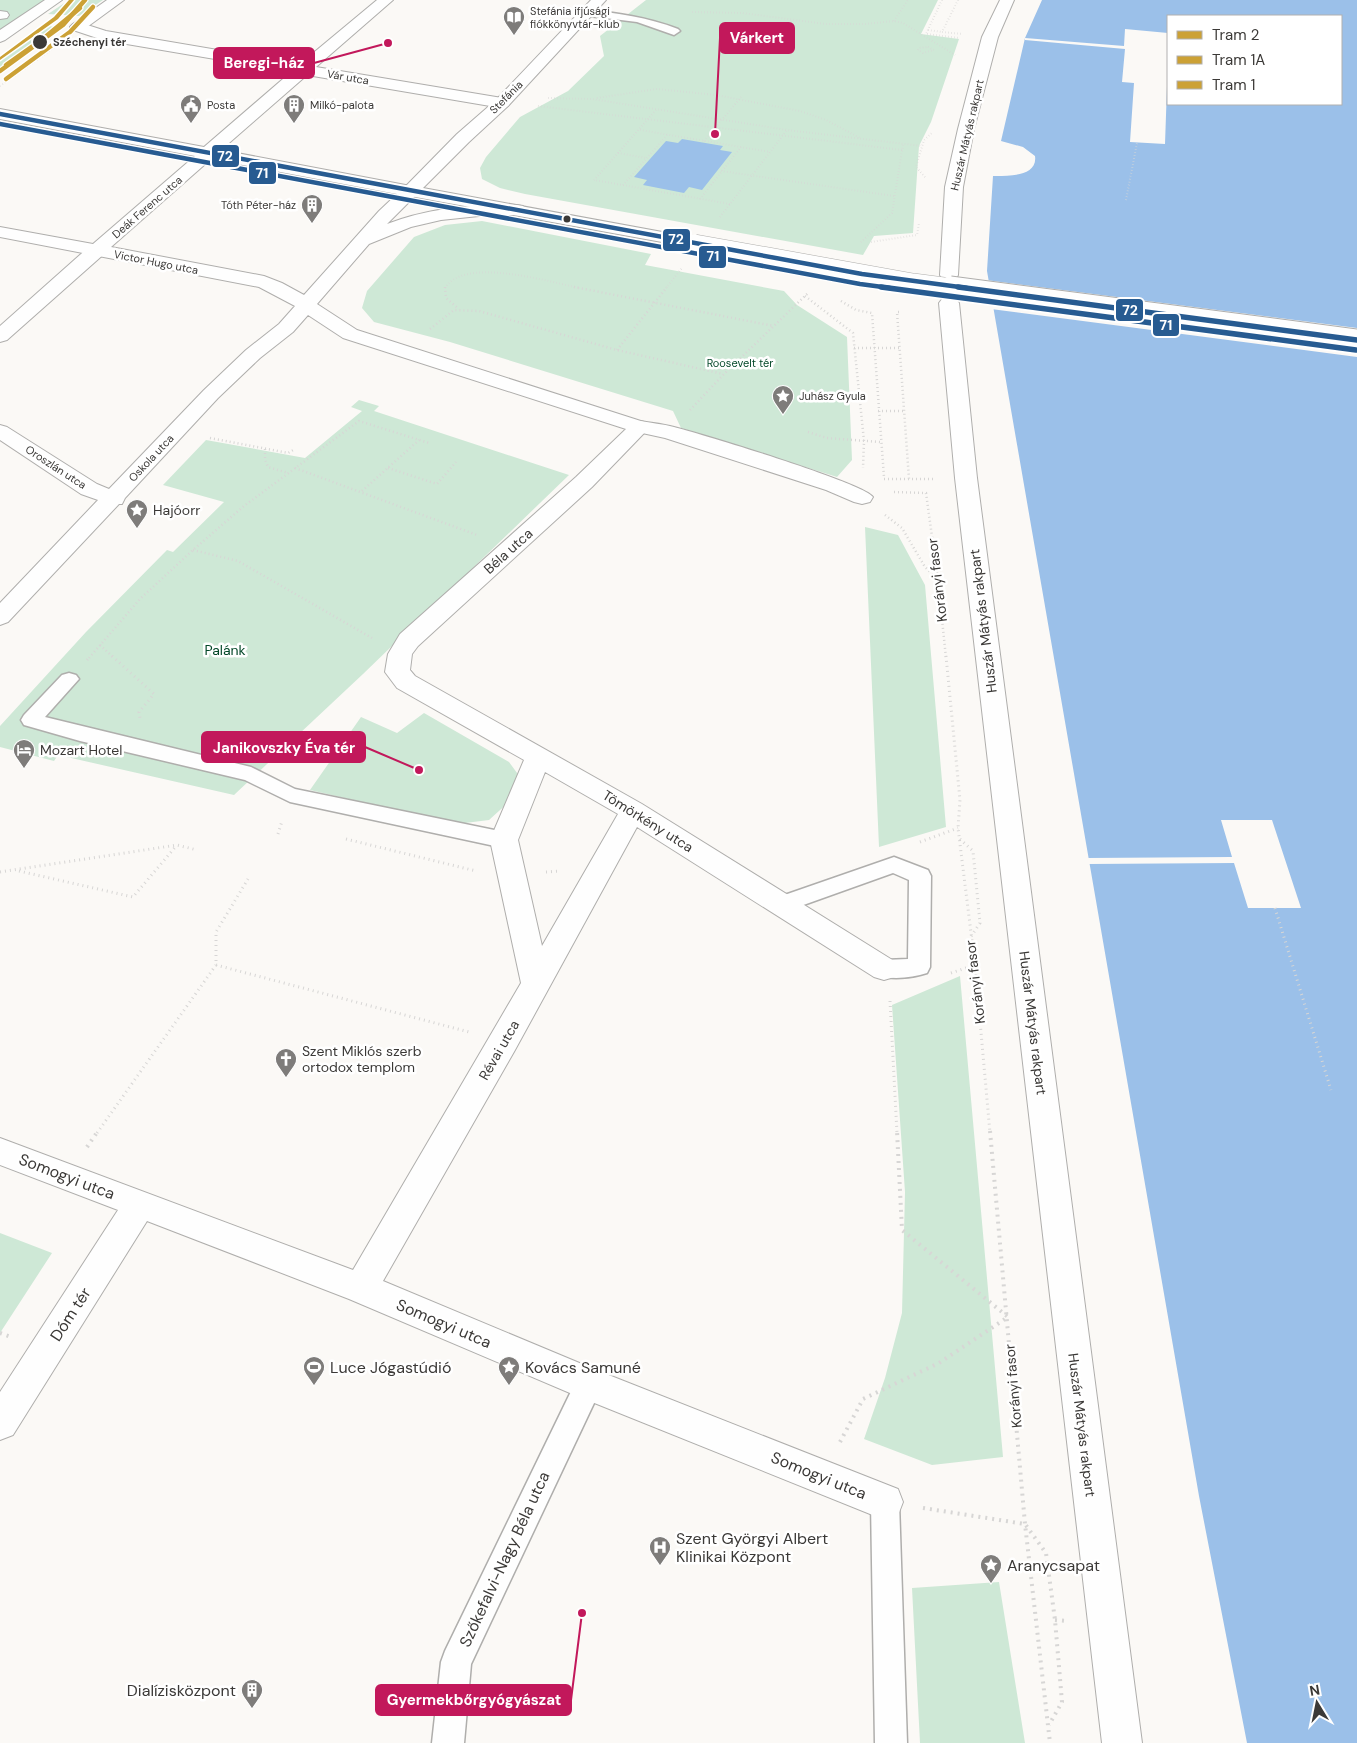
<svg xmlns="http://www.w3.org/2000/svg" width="1357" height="1743" font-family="'DM Sans',sans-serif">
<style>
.green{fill:#cee8d6}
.water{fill:#9bc0e9;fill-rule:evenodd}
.pier{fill:#fbf9f6}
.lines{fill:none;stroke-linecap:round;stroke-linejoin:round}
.service-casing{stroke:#afaeac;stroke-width:3}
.pedestrian-casing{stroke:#afaeac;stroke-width:2}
.minor-casing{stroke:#afaeac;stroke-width:2}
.tertiary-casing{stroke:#afaeac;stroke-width:2}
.path-far3{stroke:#d7d6d5;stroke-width:2;stroke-dasharray:0.5 2.5;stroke-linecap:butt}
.path-far2{stroke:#d7d6d5;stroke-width:2.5;stroke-dasharray:1 3;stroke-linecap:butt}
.path-far1{stroke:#d7d6d5;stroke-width:3;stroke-dasharray:1 4;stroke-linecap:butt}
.path{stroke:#d7d6d5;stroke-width:4;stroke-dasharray:2 5;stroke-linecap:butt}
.service{fill:#fefefe;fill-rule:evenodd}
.pedestrian{fill:#fefefe;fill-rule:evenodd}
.minor{fill:#fefefe;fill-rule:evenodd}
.tertiary{fill:#fefefe;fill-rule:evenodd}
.tertiary-bridge-far1-casing{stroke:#afaeac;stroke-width:18;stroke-linecap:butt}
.tertiary-bridge-casing{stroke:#afaeac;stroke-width:23;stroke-linecap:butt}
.tertiary-bridge-far1{stroke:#fefefe;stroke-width:17}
.tertiary-bridge{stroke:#fefefe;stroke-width:21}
.bus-1-far1-casing{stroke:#fff;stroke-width:7}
.bus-1-casing{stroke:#fff;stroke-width:9}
.bus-2-far1-casing{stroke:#fff;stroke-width:7}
.bus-2-casing{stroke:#fff;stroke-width:9}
.bus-1-far1{stroke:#275b91;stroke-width:4.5}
.bus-1{stroke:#275b91;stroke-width:5.5}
.bus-2-far1{stroke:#275b91;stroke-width:4.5}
.bus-2{stroke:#275b91;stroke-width:5.5}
.rail-1-casing{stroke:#fff;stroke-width:3}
.rail-1{fill:#cca135;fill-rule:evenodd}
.tram-1-casing{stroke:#fff;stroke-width:7}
.tram-2-casing{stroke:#fff;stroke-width:7}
.tram-3-casing{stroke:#fff;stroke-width:7}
.tram-1{stroke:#cca135;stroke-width:4.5}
.tram-2{stroke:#cca135;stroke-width:4.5}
.tram-3{stroke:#cca135;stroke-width:4.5}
.stop-dot{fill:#3b3937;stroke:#fff;stroke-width:2}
.labels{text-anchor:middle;stroke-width:5;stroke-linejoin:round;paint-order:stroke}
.far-poi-label{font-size:11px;fill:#3b3937;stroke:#fff;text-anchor:start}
.far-stop-label{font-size:11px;font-weight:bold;fill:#3b3937;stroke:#fff;text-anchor:start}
.far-street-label{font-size:11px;fill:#3b3937;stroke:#fff}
.far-park-label{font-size:11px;fill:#044829;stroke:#fff}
.poi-label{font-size:14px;fill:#3b3937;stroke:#fff;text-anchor:start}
.street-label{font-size:14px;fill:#3b3937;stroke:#fff}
.park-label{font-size:14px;fill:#044829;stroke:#fff}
.near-street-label{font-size:16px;fill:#3b3937;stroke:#fff}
.near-poi-label{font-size:16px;fill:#3b3937;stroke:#fff;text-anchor:start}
.leader{fill:none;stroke:#c2185b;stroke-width:2}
.callout-dot{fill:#c2185b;stroke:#fff;stroke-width:2}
.callout{fill:#c2185b;stroke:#c2185b;stroke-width:2}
.callout-label{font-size:15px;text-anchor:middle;font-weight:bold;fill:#fff}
.line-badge{stroke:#fff;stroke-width:2}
.badge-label{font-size:14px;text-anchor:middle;font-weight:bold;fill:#fff}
</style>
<rect width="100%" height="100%" fill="#fbf9f6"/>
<path class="green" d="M0,0H55L0,37Z
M69,0H103L79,16L48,14Z
M646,0H938L921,34L959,39L931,122L919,146L913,233L874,236L863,255L525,194L500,188L482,179L480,168L486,157L520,117L568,91L604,56L600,36Z
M48,26L55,27L0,68V60Z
M482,221L651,254L645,265L784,291L797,305L847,337L852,460L837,477L681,428L673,411L450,342L374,322L362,308L367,291L414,237L445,225Z
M359,400L379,406L374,411L569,475L363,674L234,795L58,755L54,761L0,747V726L86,632L167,550L173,552L224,502L163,485L206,440L305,458L362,411L351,407Z
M865,527L898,535L925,585L946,827L879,847Z
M424,713L509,762L520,777L510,801L489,820L457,824L310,790L361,717L397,733Z
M960,976L1003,1457L932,1465L864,1439L885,1378L902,1313L905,1192L892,1005Z
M0,1233L52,1253L0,1333Z
M999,1582L1025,1743H920L912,1588Z"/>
<path class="water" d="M1042,0H1357V1743H1247L1199,1496L987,271L993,176C1007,176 1038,177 1035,156L1023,147L1001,141L1025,38ZM1168,16H1341V104H1168Z
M682,139L723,146L720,150L732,152L702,190L689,187L684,193L643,185L647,180L634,177L666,141L678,143Z"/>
<path class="pier" d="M1125,29L1168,33V86H1167L1165,144L1130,142L1134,83L1122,82L1125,49L1025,40V38L1124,46Z
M986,280L1357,328V357L991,309Z
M1221,820H1272L1301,908H1248L1234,863L1088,864L1087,858L1232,857Z"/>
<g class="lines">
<g class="service-casing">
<path id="service" d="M585,10C618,13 647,17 678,29L680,31L674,35L637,22L581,15L579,13Z
M69,673L76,675L79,679L45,717L251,767L295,789L504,832L511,835L514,840L511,845L504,848L290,802L245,780L80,741L24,725L21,720L24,715L62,675Z
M894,857L928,870L931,876L930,967L927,973C912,978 891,980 876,975L873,969L876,963L884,960L908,959L909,880L893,873L781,913L773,911L770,905L773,899Z
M589,1371L599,1375L603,1384L471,1664L464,1743H432L441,1662L445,1651L579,1375Z
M885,1488L895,1492L899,1502L907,1743H875L871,1502L875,1492Z"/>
</g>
<g class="pedestrian-casing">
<path id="pedestrian" d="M107,0H124L83,30H73L70,27L73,24Z
M0,11L7,12L9,15L7,18L0,19Z
M97,244L104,246L106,250L104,254L7,340L0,342V326L90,246Z
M640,421C651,423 663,424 674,427C701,434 864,483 873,497L870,502L862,504L854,502L826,490L665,438L633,431L630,427L633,423Z"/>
</g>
<g class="minor-casing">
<path id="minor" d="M45,0H62L5,40L0,42V30Z
M377,0H393L316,67L502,98L508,100L510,103L508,106L502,108L307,75L221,150L416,187L419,191L416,195L387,224C429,208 473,204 517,205L523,206L526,210L523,214L517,215L479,216L441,220L411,227L369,244L317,304L357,330L647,423L650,427L592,487L418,646L412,654L410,670L415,676L642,804L894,961L898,969L894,977L884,980L874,977L637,827L515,1050L383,1281L601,1372L898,1489L903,1502L898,1515L885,1520L577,1396L349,1299L147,1221L13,1435L0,1440V1392L118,1210L0,1165V1138L353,1270L521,983L490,840L524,760L397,688L385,672L388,654L400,634L576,477L626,429L343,338L308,315L293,332L260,358L218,398L125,498L122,504H119L8,622L0,625V603L98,500L81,494L0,440V425L7,427L97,484L109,489L204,390L246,350L279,324L295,306L259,287L0,237V227L93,244L195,156L0,119V109L204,147L291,72L103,40L73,30L70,27L73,24L78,22L106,31L300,64ZM211,159L397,194L379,211L304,295L282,283L264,276L111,247ZM545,772L618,814L542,946L518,840Z"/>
</g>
<g class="tertiary-casing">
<path id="tertiary" d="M591,0H606L508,106L469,142L423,188L695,238L701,239L704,243L701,247L695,248L410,196L404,195L401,191L457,134L496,100Z
M1000,0H1014L998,37L974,129L963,187L958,275L956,279L949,281L942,279L940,275L945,187L958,129L982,37Z
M949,297L956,299L959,303L977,478L1142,1743H1102L955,478L939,303L942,299Z"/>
</g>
<path class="path-far3" d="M942,0L926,34L960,38
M958,0L942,32L962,34
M692,12L742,13L826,24H865L894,21L903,23L955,55
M894,21L908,0
M928,30L942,32
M928,47L934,50L923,53L918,50L919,48Z
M0,86L59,44
M548,98L592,99L787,130L922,146
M597,98L657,89L716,95L800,111L826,120L860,138
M538,106L902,150
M656,110L594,180L730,204
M640,130L770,152
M704,141L742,96
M618,153L646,158
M721,171L894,196
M925,177L916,167L924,140L933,132
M623,185L667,135
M700,199L741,147
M1126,200L1137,143
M720,217L787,130
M861,242L892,213L903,145
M871,242L917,235L919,223
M445,288C465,256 549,282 580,288
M666,288L682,268"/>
<path class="path-far2" d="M445,287L446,298L459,309
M574,287L774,326
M805,296L853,333L864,441L863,468
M841,301L856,310L872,313L884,477
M899,312H897L909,479
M430,329L454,310L479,311L617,350L723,374
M854,348H899
M617,350L667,287
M690,410L724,374L808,293
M878,411H903
M808,432L827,438L880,442
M210,438L288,453L295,449
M265,449V460L268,467L288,473
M295,468L477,535
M388,468L437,484L456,462
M884,479H933
M362,491L419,440
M894,492L926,493L938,580L946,658
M885,515L902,528L925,567L937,579
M193,550L238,561L372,638
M100,645L114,658
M89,658L140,599L193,550L244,506L359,421L429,443"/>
<path class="path-far1" d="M112,656L154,694L139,712L140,718
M946,656L960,800L958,828L975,965L990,1133
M87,660L90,656
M278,834L282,821
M346,839L476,871
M960,839L973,851L980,923L970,938
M920,842L958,828
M19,871L133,897L177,845
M0,872L177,845L197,850
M546,872L560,871
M1275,908L1331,1090
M216,965L469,1032
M951,973L975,965
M890,1001L897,1133
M97,1133L216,965V932L248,879"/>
<path class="path" d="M990,1131L1025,1524L1050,1743
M87,1147L98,1131
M0,1333L11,1337
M840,1442L863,1399L939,1363L1008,1317L902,1230L897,1131
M923,1508L1025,1524L1046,1553L1055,1620L1062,1702L1049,1725
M1055,1620L1067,1621"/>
<use href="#service" class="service"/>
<use href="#pedestrian" class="pedestrian"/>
<use href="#minor" class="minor"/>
<use href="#tertiary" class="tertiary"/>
<g class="tertiary-bridge-far1-casing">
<path id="tertiary-bridge-far1" d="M695,243L913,282L959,288"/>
</g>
<g class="tertiary-bridge-casing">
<path id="tertiary-bridge" d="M950,287L1357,340"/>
</g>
<use href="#tertiary-bridge-far1" class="tertiary-bridge-far1"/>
<use href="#tertiary-bridge" class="tertiary-bridge"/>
<g class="bus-1-far1-casing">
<path id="bus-1-far1" d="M0,114L862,274L967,288"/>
</g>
<g class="bus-1-casing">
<path id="bus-1" d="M958,287L1357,340"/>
</g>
<g class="bus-2-far1-casing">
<path id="bus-2-far1" d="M0,124L860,284L890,288"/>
</g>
<g class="bus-2-casing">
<path id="bus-2" d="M881,287L1356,350"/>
</g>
<use href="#bus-1-far1" class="bus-1-far1"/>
<use href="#bus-1" class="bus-1"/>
<use href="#bus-2-far1" class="bus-2-far1"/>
<use href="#bus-2" class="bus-2"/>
<g class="rail-1-casing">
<path id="rail-1" d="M69,0H74L58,19L0,60V57L54,17Z"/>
</g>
<use href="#rail-1" class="rail-1"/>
<g class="tram-1-casing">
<path id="tram-1" d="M0,71L63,25L85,0"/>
</g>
<g class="tram-2-casing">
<path id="tram-2" d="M6,79L70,32L93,7"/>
</g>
<g class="tram-3-casing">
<path id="tram-3" d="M6,65L44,38L80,8"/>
</g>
<use href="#tram-1" class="tram-1"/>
<use href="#tram-2" class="tram-2"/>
<use href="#tram-3" class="tram-3"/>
</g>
<defs>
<g id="library-pin" transform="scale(1.125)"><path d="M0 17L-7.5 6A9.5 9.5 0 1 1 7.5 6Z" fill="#7e7c7a" stroke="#fff"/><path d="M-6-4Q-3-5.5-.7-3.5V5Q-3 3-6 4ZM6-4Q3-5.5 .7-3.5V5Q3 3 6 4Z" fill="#fff"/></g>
<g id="civic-pin" transform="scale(1.125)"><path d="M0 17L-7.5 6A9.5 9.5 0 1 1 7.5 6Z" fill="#7e7c7a" stroke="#fff"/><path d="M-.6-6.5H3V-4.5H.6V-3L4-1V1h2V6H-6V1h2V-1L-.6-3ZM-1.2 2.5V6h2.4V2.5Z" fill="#fff"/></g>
<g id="building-pin" transform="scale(1.125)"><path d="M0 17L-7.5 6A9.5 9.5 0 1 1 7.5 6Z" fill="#7e7c7a" stroke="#fff"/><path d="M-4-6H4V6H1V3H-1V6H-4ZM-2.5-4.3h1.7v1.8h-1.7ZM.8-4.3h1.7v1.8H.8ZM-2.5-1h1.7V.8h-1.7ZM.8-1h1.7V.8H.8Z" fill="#fff"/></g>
<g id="sight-pin" transform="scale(1.125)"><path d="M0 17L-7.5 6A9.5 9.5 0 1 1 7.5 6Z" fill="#7e7c7a" stroke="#fff"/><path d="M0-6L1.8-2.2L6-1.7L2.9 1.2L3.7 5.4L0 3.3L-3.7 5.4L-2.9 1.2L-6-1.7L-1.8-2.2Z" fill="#fff"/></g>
<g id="hotel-pin" transform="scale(1.125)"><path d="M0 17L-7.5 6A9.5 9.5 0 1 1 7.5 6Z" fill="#7e7c7a" stroke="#fff"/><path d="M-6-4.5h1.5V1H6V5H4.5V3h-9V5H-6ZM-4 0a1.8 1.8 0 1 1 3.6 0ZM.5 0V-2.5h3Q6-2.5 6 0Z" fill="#fff"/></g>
<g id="church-pin" transform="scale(1.125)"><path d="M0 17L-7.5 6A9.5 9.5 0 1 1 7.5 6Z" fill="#7e7c7a" stroke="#fff"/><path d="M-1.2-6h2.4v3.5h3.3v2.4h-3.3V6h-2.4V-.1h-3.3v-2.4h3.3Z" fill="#fff"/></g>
<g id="stadium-pin" transform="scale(1.125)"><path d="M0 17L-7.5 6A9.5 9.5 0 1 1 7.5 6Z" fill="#7e7c7a" stroke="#fff"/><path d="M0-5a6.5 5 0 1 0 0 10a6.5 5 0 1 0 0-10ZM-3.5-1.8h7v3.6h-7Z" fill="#fff"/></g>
<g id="hospital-pin" transform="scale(1.125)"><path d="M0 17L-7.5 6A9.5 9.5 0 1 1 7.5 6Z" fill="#7e7c7a" stroke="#fff"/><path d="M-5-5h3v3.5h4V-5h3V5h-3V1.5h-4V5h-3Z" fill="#fff"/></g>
</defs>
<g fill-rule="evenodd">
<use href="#library-pin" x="514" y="17"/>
<use href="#civic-pin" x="191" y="105"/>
<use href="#building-pin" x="294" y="105"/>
<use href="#building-pin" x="312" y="205"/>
<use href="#sight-pin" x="783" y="396"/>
<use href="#sight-pin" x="137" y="510"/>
<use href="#hotel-pin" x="24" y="750"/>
<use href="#church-pin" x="286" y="1059"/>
<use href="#stadium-pin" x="314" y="1367"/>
<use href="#sight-pin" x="509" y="1367"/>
<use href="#hospital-pin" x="660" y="1547"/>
<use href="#sight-pin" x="991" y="1565"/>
<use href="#building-pin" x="252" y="1690"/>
</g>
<g class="stop-dot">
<circle cx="40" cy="42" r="8"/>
<circle cx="567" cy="219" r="4.5"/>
</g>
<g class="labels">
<g class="far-poi-label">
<text x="530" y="15">Stefánia ifjúsági<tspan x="530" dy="13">fiókkönyvtár-klub</tspan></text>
<text x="207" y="109">Posta</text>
<text x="310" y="109">Milkó-palota</text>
<text x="296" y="209" text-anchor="end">Tóth Péter-ház</text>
<text x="799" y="400">Juhász Gyula</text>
</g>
<g class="far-stop-label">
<text x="53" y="46">Széchenyi tér</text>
</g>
<g class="far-street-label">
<text transform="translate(348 77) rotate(10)" y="4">Vár utca</text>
<text transform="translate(506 97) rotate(-45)" y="4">Stefánia</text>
<text transform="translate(967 135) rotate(-77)" y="4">Huszár Mátyás rakpart</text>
<text transform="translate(147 207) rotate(-41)" y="4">Deák Ferenc utca</text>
<text transform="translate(156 262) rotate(11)" y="4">Victor Hugo utca</text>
<text transform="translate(151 458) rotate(-47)" y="4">Oskola utca</text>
<text transform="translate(56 467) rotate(33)" y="4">Oroszlán utca</text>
</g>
<g class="far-park-label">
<text x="740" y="367">Roosevelt tér</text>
</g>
<g class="poi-label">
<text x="153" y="515">Hajóorr</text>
<text x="40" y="755">Mozart Hotel</text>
<text x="302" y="1056">Szent Miklós szerb<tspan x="302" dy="16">ortodox templom</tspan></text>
</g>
<g class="street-label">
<text transform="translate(508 551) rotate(-42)" y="5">Béla utca</text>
<text transform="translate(937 580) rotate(-97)" y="5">Korányi fasor</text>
<text transform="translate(983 621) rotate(-97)" y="5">Huszár Mátyás rakpart</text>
<text transform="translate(648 821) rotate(32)" y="5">Tömörkény utca</text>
<text transform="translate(975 982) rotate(-97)" y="5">Korányi fasor</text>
<text transform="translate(1033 1023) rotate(83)" y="5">Huszár Mátyás rakpart</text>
<text transform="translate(499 1050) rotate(-60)" y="5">Révai utca</text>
<text transform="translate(1013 1386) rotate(-95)" y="5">Korányi fasor</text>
<text transform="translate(1082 1425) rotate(83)" y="5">Huszár Mátyás rakpart</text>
</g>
<g class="park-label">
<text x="225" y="655">Palánk</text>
</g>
<g class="near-street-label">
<text transform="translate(67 1176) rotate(21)" y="6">Somogyi utca</text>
<text transform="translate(70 1314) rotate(-57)" y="6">Dóm tér</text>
<text transform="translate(444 1323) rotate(23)" y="6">Somogyi utca</text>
<text transform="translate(819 1475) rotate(22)" y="6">Somogyi utca</text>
<text transform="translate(504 1559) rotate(-65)" y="6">Szőkefalvi-Nagy Béla utca</text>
</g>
<g class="near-poi-label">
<text x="330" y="1373">Luce Jógastúdió</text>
<text x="525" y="1373">Kovács Samuné</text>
<text x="676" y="1544">Szent Györgyi Albert<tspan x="676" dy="18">Klinikai Központ</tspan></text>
<text x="1007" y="1571">Aranycsapat</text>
<text x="236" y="1696" text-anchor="end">Dialízisközpont</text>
</g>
</g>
<path class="leader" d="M715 134L720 38M388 43L314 63M419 770L365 747M582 1613L571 1700"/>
<g class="callout-dot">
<circle cx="715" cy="134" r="5"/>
<circle cx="388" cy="43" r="5"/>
<circle cx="419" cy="770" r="5"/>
<circle cx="582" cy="1613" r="5"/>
</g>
<g class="callout">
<rect x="720" y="23" width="74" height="30" rx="5"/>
<rect x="214" y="48" width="100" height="30" rx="5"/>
<rect x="202" y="732" width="163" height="30" rx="5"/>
<rect x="376" y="1685" width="195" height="30" rx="5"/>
</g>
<g class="callout-label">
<text x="757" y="43">Várkert</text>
<text x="264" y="68">Beregi-ház</text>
<text x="284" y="753">Janikovszky Éva tér</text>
<text x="474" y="1705">Gyermekbőrgyógyászat</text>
</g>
<g class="line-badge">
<rect x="211" y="144" width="29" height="24" rx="5" fill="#275b91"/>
<rect x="248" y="161" width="29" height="24" rx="5" fill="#275b91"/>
<rect x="662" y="228" width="29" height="24" rx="5" fill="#275b91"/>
<rect x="698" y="245" width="29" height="24" rx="5" fill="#275b91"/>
<rect x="1115" y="298" width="29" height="24" rx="5" fill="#275b91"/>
<rect x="1152" y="313" width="28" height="24" rx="5" fill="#275b91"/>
</g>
<g class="badge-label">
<text x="225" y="161">72</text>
<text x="262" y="178">71</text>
<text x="676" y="244">72</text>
<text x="713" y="261">71</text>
<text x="1130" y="315">72</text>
<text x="1166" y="330">71</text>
</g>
<rect x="1167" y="15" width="175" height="90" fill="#ffffff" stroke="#b1b0af"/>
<rect x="1177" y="31" width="25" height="8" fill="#cca135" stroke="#b1b0af"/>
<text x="1212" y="40" font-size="15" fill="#3b3937">Tram 2</text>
<rect x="1177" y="56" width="25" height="8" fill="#cca135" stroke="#b1b0af"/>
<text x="1212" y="65" font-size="15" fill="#3b3937">Tram 1A</text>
<rect x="1177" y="81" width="25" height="8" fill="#cca135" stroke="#b1b0af"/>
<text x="1212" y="90" font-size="15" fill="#3b3937">Tram 1</text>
<g transform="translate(1317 1703) rotate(350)" stroke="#ffffff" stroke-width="4" paint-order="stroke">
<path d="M0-4L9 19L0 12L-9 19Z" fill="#3b3937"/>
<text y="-8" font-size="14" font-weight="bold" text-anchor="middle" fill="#3b3937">N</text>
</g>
</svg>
